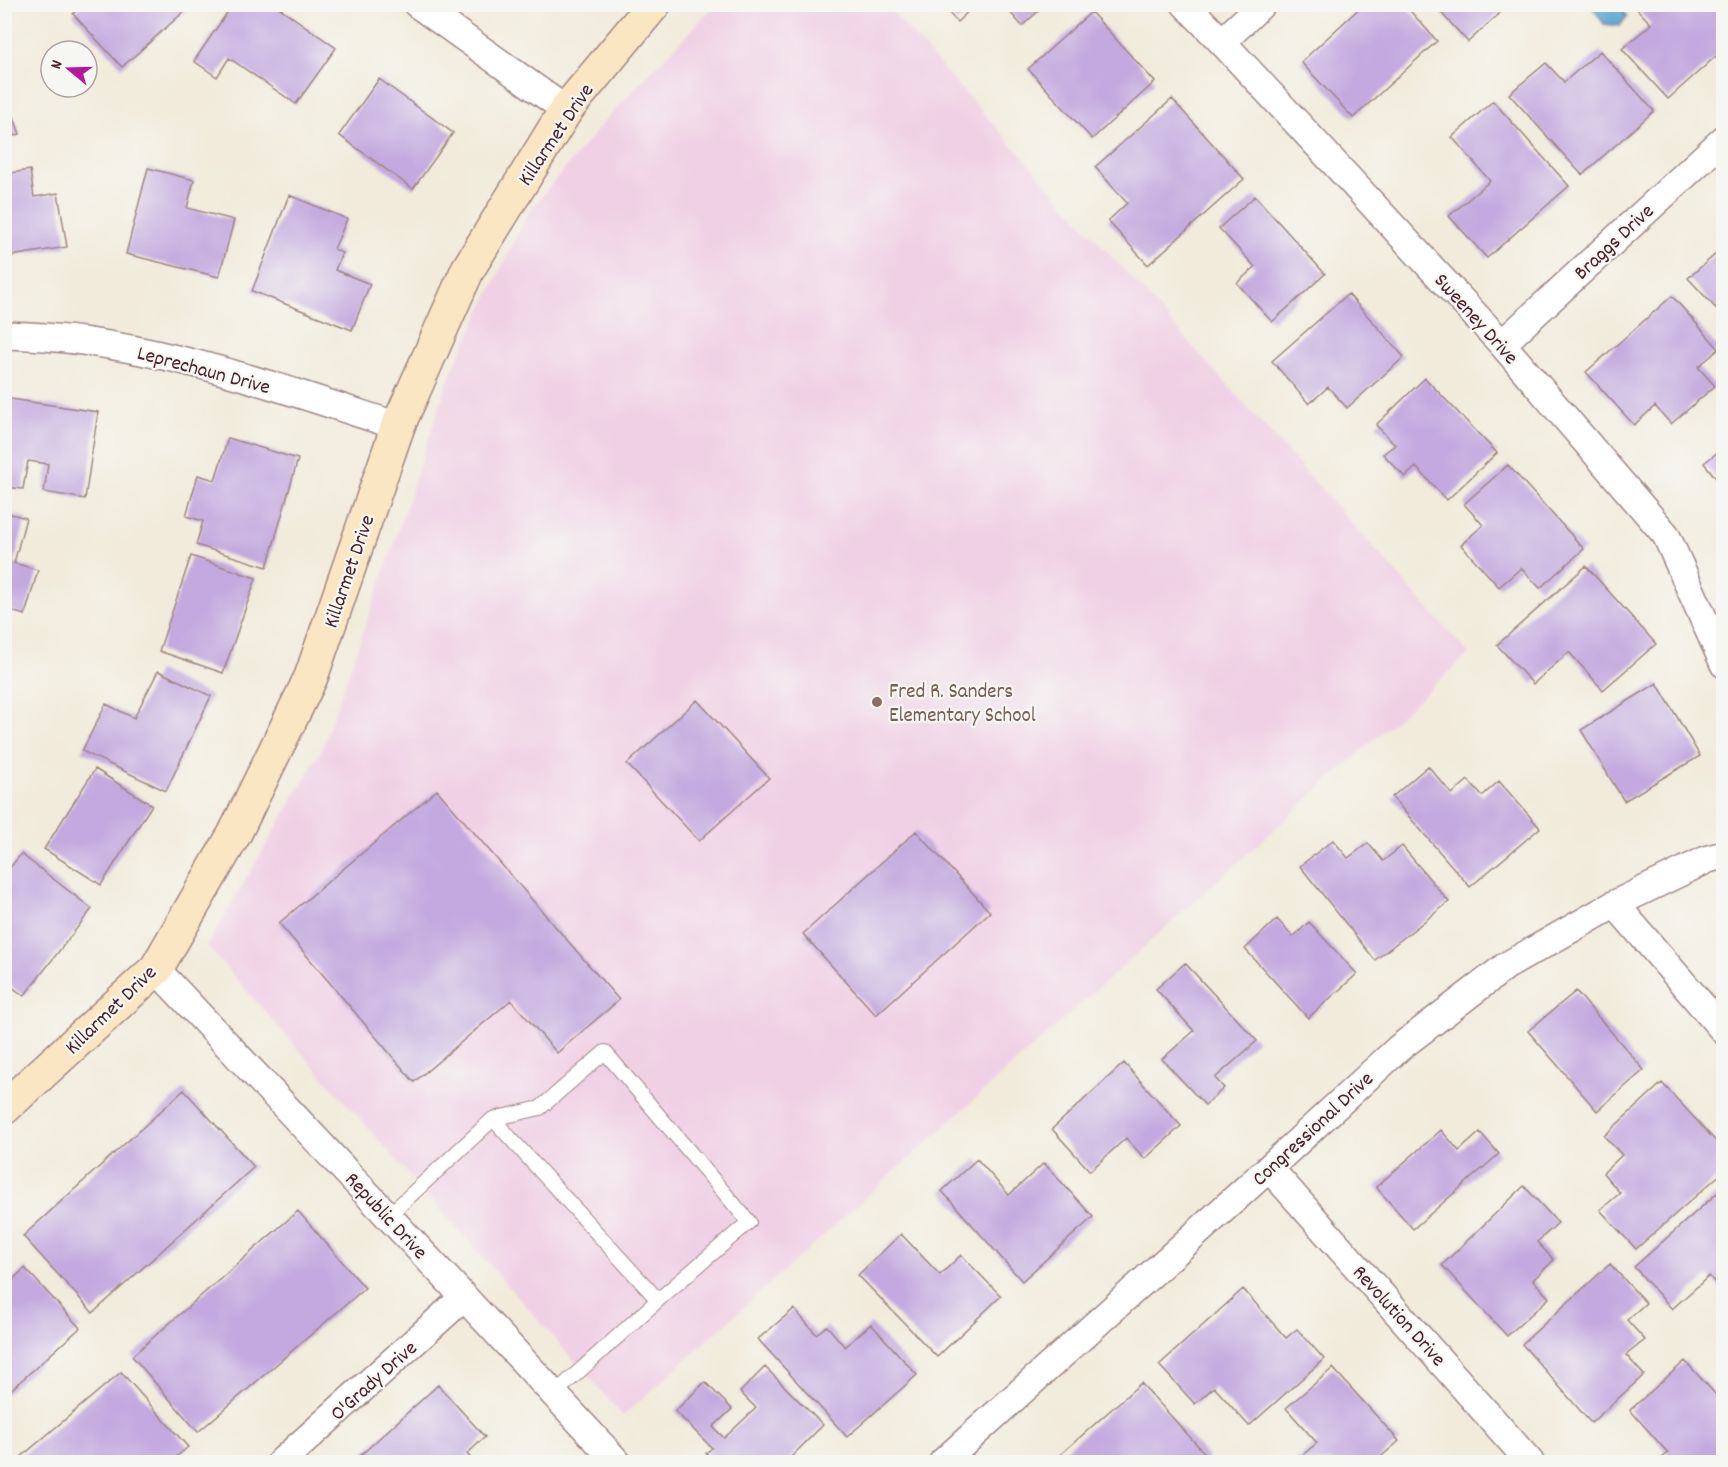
<svg xmlns="http://www.w3.org/2000/svg" width="1728" height="1467" font-family="Dekko,sans-serif">
<style>
.built{fill:#f0d0e5}
.water{fill:#5aa6d2;stroke:#52627e;stroke-width:1.5}
.building{fill:#c3a9df}
.lines{fill:none;stroke-linecap:round;stroke-linejoin:round}
.lane-casing{stroke:#9e8583;stroke-width:16}
.street-casing{stroke:#9e8583;stroke-width:30}
.secondary-casing{stroke:#9e8583;stroke-width:36}
.lane{stroke:#fff;stroke-width:14}
.street{stroke:#fff;stroke-width:27}
.secondary{stroke:#fbe6c4;stroke-width:33}
.education-dot{fill:#8d6e63;stroke:#f6f6f2;stroke-width:2}
.labels{text-anchor:middle;stroke-width:4.5;stroke-linejoin:round;paint-order:stroke}
.street-label{font-size:21px;fill:#4a1f2b;stroke:#f6f6f2}
.education-label{font-size:21px;fill:#785e54;stroke:#f6f6f2;text-anchor:start}
</style>
<rect width="100%" height="100%" fill="#f6f6f2"/>
<filter id="ink" filterUnits="userSpaceOnUse"><feTurbulence type="fractalNoise" baseFrequency=".0167" numOctaves="2"/><feDisplacementMap in="SourceGraphic" scale="12" xChannelSelector="R" yChannelSelector="G"/><feConvolveMatrix kernelMatrix="1 2 1 2 8 2 1 2 1" color-interpolation-filters="sRGB"/></filter>
<filter id="wash" filterUnits="userSpaceOnUse"><feTurbulence type="fractalNoise" baseFrequency=".008" numOctaves="4" result="noise"/><feDisplacementMap in="SourceGraphic" scale="24" xChannelSelector="R" yChannelSelector="G"/><feGaussianBlur stdDeviation="1.35" result="paint"/><feColorMatrix in="noise" values="0 0 0 0 0 0 0 0 0 0 0 0 0 0 0 0 0 1.4 0 .05"/><feComposite in="paint" operator="in"/></filter>
<g filter="url(#wash)">
<rect width="100%" height="100%" fill="#f2ebdb"/>
<path class="built" d="M715,5H886L1469,654L623,1416L207,946L321,751L384,573L449,377L529,211L611,114Z"/>
<path class="water" d="M1591,5H1627L1623,12L1627,16L1620,26L1604,24Z"/>
<g id="blocks">
<path class="building" d="M83,4H185L188,8L122,67L73,14Z
M233,4H274L336,48L296,104L229,58L217,77L194,61Z
M941,4H976L957,22Z
M1003,4H1046L1022,26Z
M1364,4H1404L1437,41L1353,118L1301,62Z
M1433,4H1510L1468,42Z
M1639,4H1724V49L1668,99L1622,49L1651,24L1636,8Z
M1091,12L1155,82L1092,139L1028,69Z
M1600,51L1654,111L1582,175L1509,94L1546,63L1564,82Z
M379,79L453,133L413,189L339,135Z
M4,90L20,134L4,139Z
M1172,99L1244,179L1148,265L1108,221L1127,203L1095,167Z
M1493,101L1569,186L1487,258L1449,216L1490,181L1452,137Z
M148,168L194,180L187,208L234,220L219,277L126,254Z
M30,170L34,197L58,193L67,247L4,257V174Z
M289,195L347,219L334,249L342,253L335,270L370,284L352,330L252,291Z
M1255,196L1325,274L1272,322L1237,283L1255,267L1219,228Z
M1724,247V317L1688,278Z
M1348,294L1404,357L1347,408L1328,387L1309,404L1272,361Z
M1672,296L1719,349L1698,367L1715,386L1671,424L1655,406L1634,425L1586,372Z
M1425,378L1497,453L1447,500L1416,467L1405,477L1383,454L1395,445L1376,425Z
M4,398L98,412L85,499L44,492L48,464L28,461L23,489L4,487Z
M228,438L298,459L267,567L196,545L203,521L186,516L198,475L215,480Z
M1724,447V488L1704,463Z
M1508,465L1584,549L1540,588L1521,568L1499,587L1461,545L1483,525L1464,504Z
M4,512L26,518L14,563L38,570L25,615L4,609Z
M191,556L256,578L223,673L159,651Z
M1586,566L1656,644L1603,690L1569,652L1533,684L1497,645Z
M158,671L211,696L166,791L82,751L106,704L134,718Z
M1657,683L1700,756L1624,801L1581,730Z
M697,700L769,778L699,841L627,764Z
M1428,766L1452,794L1468,780L1482,796L1499,781L1540,828L1470,887L1392,797Z
M95,769L152,805L101,885L44,849Z
M437,790L619,1000L557,1053L511,1000L414,1082L279,923Z
M916,831L990,912L876,1015L803,934Z
M1333,840L1348,858L1368,843L1383,861L1402,846L1449,902L1375,960L1300,866Z
M21,854L92,909L24,996L4,981V875Z
M1277,919L1293,937L1309,922L1357,974L1308,1018L1245,949Z
M1185,963L1257,1041L1215,1078L1224,1088L1205,1105L1162,1059L1194,1031L1156,989Z
M1576,991L1644,1070L1597,1111L1528,1031Z
M4,1003L11,1009L4,1016Z
M1124,1063L1181,1126L1145,1159L1126,1138L1090,1171L1052,1129Z
M1662,1083L1724,1150V1171L1636,1249L1600,1210L1620,1193L1603,1173L1622,1155L1604,1136Z
M184,1090L254,1167L93,1313L23,1236Z
M1441,1130L1459,1151L1480,1132L1499,1154L1413,1229L1376,1187Z
M977,1159L1009,1195L1044,1163L1093,1217L1022,1281L942,1191Z
M1524,1186L1558,1223L1537,1242L1554,1260L1533,1280L1549,1298L1507,1336L1442,1265Z
M1724,1187V1293L1709,1276L1672,1309L1634,1267Z
M298,1211L365,1288L198,1432L132,1356Z
M901,1234L940,1275L961,1255L1001,1296L937,1357L858,1275Z
M1610,1264L1646,1303L1627,1320L1645,1340L1626,1355L1644,1375L1591,1423L1522,1344Z
M25,1268L80,1328L4,1396V1282L7,1285Z
M1243,1289L1286,1338L1297,1329L1324,1359L1249,1426L1214,1387L1195,1404L1159,1365Z
M794,1309L816,1334L827,1326L845,1347L871,1324L917,1375L847,1437L758,1339Z
M1685,1361L1719,1398L1724,1394V1462H1657L1668,1453L1630,1410Z
M765,1367L823,1425L786,1462H715L706,1453L712,1448L675,1411L705,1382L732,1409L713,1427L724,1438L756,1408L740,1392Z
M1333,1368L1399,1441L1375,1462H1294L1317,1443L1286,1408Z
M121,1372L188,1447L170,1462H15Z
M1141,1383L1209,1458L1203,1462H1052Z
M438,1385L485,1437L467,1454L475,1462H353Z"/>
</g>
</g>
<g filter="url(#ink)">
<use href="#blocks" fill-opacity="0" stroke="#9e8583" stroke-width="1.5"/>
<g class="lines">
<g class="lane-casing">
<path id="lane" d="M493,1119L540,1108L605,1052L749,1222L658,1300
M388,1216L493,1119L658,1300L554,1394"/>
</g>
<g class="street-casing">
<path id="street" d="M417,4L566,110
M1185,4L1222,42L1502,344L1666,535L1724,664
M1222,42L1262,4
M4,335C140,337 270,385 398,426
M1502,344L1724,139
M1615,904L1724,1031
M156,969L464,1297L617,1462
M1269,1168L1530,1462
M281,1462L464,1297
M943,1462L1269,1168L1399,1048L1506,966L1615,904L1708,859L1724,855"/>
</g>
<g class="secondary-casing">
<path id="secondary" d="M4,1108L156,969L235,833L311,677L398,426L468,269L566,110L654,4"/>
</g>
<use href="#lane" class="lane"/>
<use href="#street" class="street"/>
<use href="#secondary" class="secondary"/>
</g>
</g>
<circle class="education-dot" cx="877" cy="702" r="6"/>
<g class="labels">
<g class="street-label">
<text transform="translate(555 134) rotate(-56)" y="7">Killarmet Drive</text>
<text transform="translate(1613 241) rotate(-43)" y="7">Braggs Drive</text>
<text transform="translate(1477 318) rotate(48)" y="7">Sweeney Drive</text>
<text transform="translate(204 369) rotate(15)" y="7">Leprechaun Drive</text>
<text transform="translate(348 571) rotate(-71)" y="7">Killarmet Drive</text>
<text transform="translate(110 1009) rotate(-44)" y="7">Killarmet Drive</text>
<text transform="translate(1312 1128) rotate(-43)" y="7">Congressional Drive</text>
<text transform="translate(387 1215) rotate(47)" y="7">Republic Drive</text>
<text transform="translate(1400 1315) rotate(48)" y="7">Revolution Drive</text>
<text transform="translate(373 1380) rotate(-42)" y="7">O'Grady Drive</text>
</g>
<g class="education-label">
<text x="889" y="697">Fred R. Sanders<tspan x="889" dy="24">Elementary School</tspan></text>
</g>
</g>
<rect width="1728" height="1467" fill="none" stroke="#f6f6f2" stroke-width="24"/>
<g transform="translate(69 69) rotate(289)"><circle r="28" fill="#f6f6f2" stroke="#b1a0a2" stroke-width="1.5"/>
<path d="M0-4.5L10 22L0 15L-10 22Z" fill="#b5179e"/>
<text y="-9" font-size="16" font-weight="bold" text-anchor="middle" fill="#4a1f2b">N</text>
</g>
</svg>
